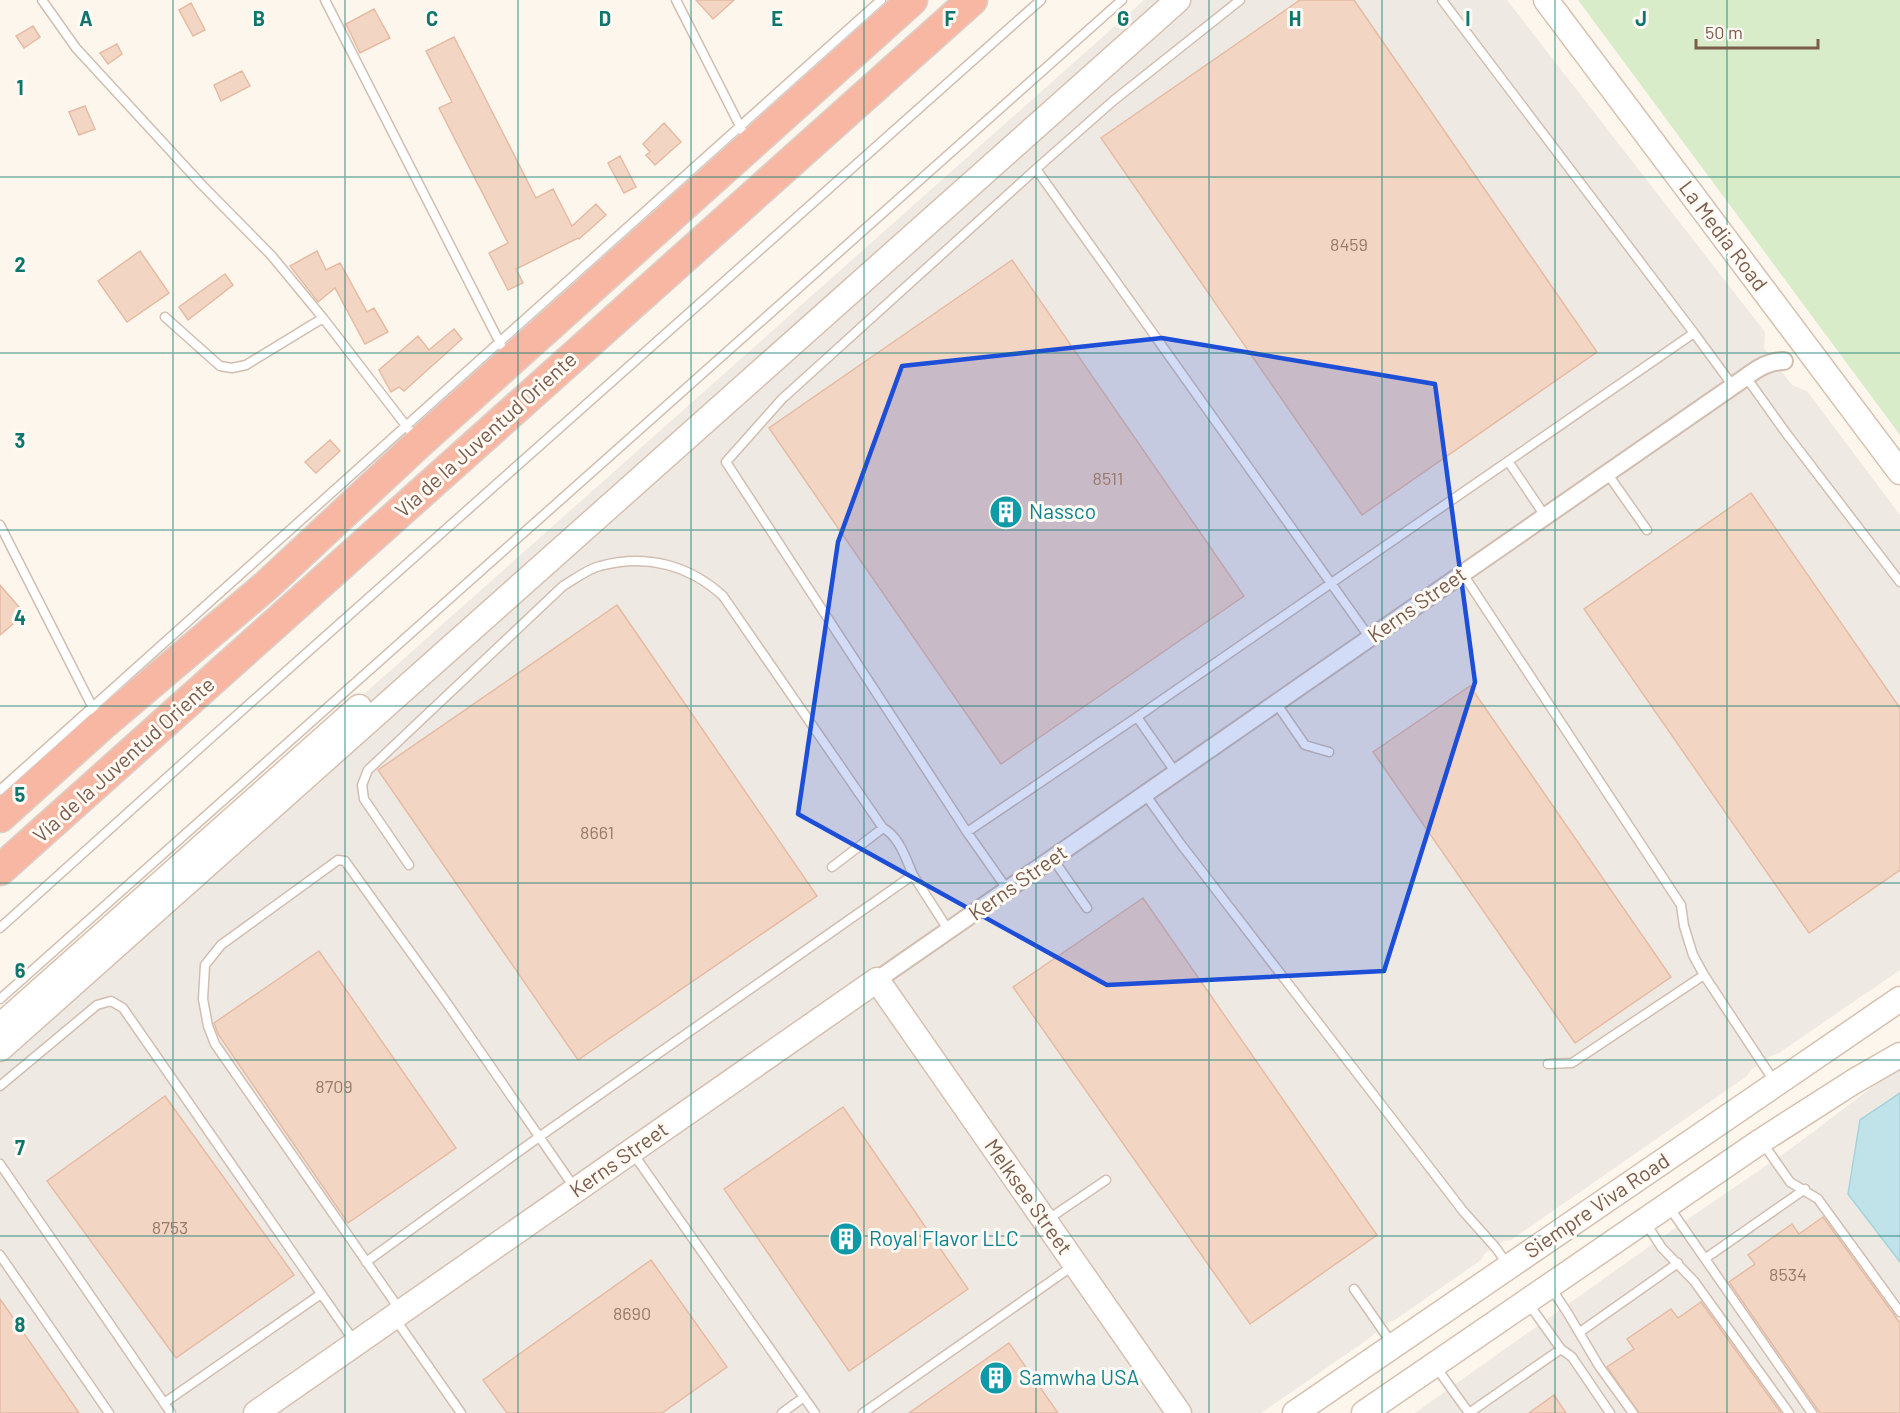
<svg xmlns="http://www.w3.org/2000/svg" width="1900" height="1413" font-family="Barlow,sans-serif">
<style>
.industrial{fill:#efe9e4}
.green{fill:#d8ecc9}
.water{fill:#bfe3e8;stroke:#a5d3da;stroke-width:1.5}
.building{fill:#f3d5c3;stroke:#e6bba3;stroke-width:1.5}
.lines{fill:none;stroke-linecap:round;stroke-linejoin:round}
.lane-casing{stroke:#d1beb0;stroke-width:11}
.street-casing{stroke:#d1beb0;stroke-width:20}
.secondary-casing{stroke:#d6c0b0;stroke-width:27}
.highway-casing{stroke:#dad1cd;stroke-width:33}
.lane{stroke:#fff;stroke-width:8}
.street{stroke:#fff;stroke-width:16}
.secondary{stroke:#fff;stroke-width:24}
.highway{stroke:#f7b7a3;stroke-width:30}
.marked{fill:#1d4ed8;fill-opacity:0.2;stroke:#1d4ed8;stroke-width:4.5;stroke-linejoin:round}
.grid{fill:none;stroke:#0f766e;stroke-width:1.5;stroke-opacity:0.55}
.labels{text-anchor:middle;stroke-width:6;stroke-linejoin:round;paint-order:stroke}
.number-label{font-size:18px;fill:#987a6a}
.street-label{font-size:21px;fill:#7a5c4d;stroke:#fffaf3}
.culture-label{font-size:21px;fill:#0d838f;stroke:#fffaf3;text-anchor:start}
.grid-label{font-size:20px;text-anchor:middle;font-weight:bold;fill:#0f766e;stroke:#fffaf3;stroke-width:6;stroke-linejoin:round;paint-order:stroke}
</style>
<rect width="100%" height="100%" fill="#fdf6ec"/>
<path class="industrial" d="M1144,0H1507L1765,332L1764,348L1792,385L1807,391L1900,515V970L1779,1053L1771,1056L1751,1070L1747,1076L1511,1240L1503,1241L1484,1254L1481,1260L1395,1320L1389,1322L1367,1340L1261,1413H0V1018Z
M1900,1066V1413H1415L1678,1226L1793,1147Z"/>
<path class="green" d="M1578,0H1900V435Z"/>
<path class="water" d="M1900,1093V1262L1848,1194L1860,1120Z"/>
<path class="building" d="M696,0H734L713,19Z
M1300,0H1354L1597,352L1362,515L1101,138Z
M191,3L205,30L193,36L179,10Z
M374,9L390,38L360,53L346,24Z
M33,26L40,37L24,48L16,36Z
M454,37L536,198L553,189L572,226L596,204L606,215L579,239L578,238L516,269L523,283L508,290L489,253L508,243L439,108L452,102L426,51Z
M117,44L122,54L108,64L100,53Z
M242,71L250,86L221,101L214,85Z
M85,106L95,129L79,135L69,112Z
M664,123L681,142L655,165L646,155L650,152L643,144Z
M620,156L636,187L624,193L608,163Z
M140,251L169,293L127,322L98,281Z
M317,251L326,270L340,263L367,312L374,308L388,332L365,344L335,288L318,302L290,266Z
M1012,260L1244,596L1001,764L769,428Z
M225,274L233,285L188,320L179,307Z
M454,329L462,339L404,391L399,387L391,392L379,370L418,336L429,350Z
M330,440L340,451L316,473L305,462Z
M1751,493L1900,708V870L1809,933L1584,609Z
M0,585L25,614L0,635Z
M617,605L817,896L578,1060L378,770Z
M1470,686L1671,977L1575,1043L1373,752Z
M1143,898L1377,1235L1250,1324L1013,987Z
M319,951L456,1148L348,1223L218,1034L214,1023Z
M165,1096L294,1275L176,1358L47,1181Z
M843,1107L968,1289L849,1371L724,1189Z
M1823,1217L1900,1323V1413H1820L1729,1282L1755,1264L1748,1255L1792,1224L1799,1234Z
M651,1260L727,1367L662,1413H507L483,1380Z
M0,1299L79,1413H0Z
M1701,1302L1781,1413H1639L1607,1367L1634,1349L1627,1339L1671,1309L1678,1318Z
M1009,1343L1058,1413H909Z
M1554,1395L1566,1413H1529Z"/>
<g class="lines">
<g class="lane-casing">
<path id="lane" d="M42,0L76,48L202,185L271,255L323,318L417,440
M325,0L501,345
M676,0L742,130
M1240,0L1113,101L1036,169L1370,638
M165,317L220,366L232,368L246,365L323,318
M1694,333L1733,386
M1746,377L1786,433L1900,582
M1508,461L1545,516
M1607,473L1647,530
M0,525L95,712
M1463,574L1681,905L1684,926L1693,955L1704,975L1776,1084
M1276,703L1305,745L1329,752
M1137,717L1176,773
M0,790L881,0
M1145,794L1180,843L1463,1211L1496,1248L1507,1264
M967,832L726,462L782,399L1036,169
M1053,859L1087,908
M409,865L364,799L362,785L368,770L563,586C574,580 587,569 600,566C645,554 688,564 723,596L883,828C899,836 906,859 913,875
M832,867L883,828
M1007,889L967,832L1137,717L1694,333L1442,0
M0,928L202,746L1041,0
M0,999L1122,0
M1548,1064L1572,1063L1704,975
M0,1086L97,1005L111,1001L123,1008L354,1341
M1762,1142L1790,1182L1818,1199L1900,1312
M632,1152L815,1413
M0,1164L171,1413
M1669,1207L1812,1413
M1047,1220L1106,1180
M1645,1222L1662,1248L1694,1281L1789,1413
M0,1255L109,1413
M1706,1258L1805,1189
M366,1262L539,1137L913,875L949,931
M1551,1288L1567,1312L1599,1366L1633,1413
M1354,1289L1393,1345
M1528,1303L1561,1349
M400,1310L215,1044L208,1026L203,999L205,965L221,945L338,860L345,861L442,996L574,1187
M396,1320L461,1413
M1580,1332L1678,1263
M1436,1367L1469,1413L1561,1349L1572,1357L1610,1413
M164,1403L321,1294
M782,1413L804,1397
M863,1413L1074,1265"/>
</g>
<g class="street-casing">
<path id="street" d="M877,980L1746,377C1758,368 1769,361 1784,361"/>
</g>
<g class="secondary-casing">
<path id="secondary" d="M1546,0L1900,472
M0,1026L359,707
M0,1049L1178,0
M256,1413L877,980L1179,1413
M1295,1413L1900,999
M1364,1413L1761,1141L1853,1082L1900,1055"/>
</g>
<g class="highway-casing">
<path id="highway" d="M0,817L102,725L267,585L419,443L912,0
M0,870L972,0"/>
</g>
<use href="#lane" class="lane"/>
<use href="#street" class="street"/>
<use href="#secondary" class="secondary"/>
<use href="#highway" class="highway"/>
</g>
<path class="marked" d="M1162,338L1435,384L1475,682L1384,971L1107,985L798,814L838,542L902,366Z"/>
<path class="grid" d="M173,0V1413M345,0V1413M518,0V1413M691,0V1413M864,0V1413M1036,0V1413M1209,0V1413M1382,0V1413M1555,0V1413M1727,0V1413M0,177H1900M0,353H1900M0,530H1900M0,706H1900M0,883H1900M0,1060H1900M0,1236H1900"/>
<defs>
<g id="building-disc" transform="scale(1.725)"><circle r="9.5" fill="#0f9aa8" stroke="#fffaf3"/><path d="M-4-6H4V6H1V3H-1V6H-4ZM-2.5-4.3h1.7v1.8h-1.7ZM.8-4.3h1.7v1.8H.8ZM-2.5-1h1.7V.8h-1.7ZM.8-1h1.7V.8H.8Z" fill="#fff"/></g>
</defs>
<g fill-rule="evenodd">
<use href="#building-disc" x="1006" y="512"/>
<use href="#building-disc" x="846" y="1239"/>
<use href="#building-disc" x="996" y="1378"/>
</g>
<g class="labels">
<g class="number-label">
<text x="1349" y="251">8459</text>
<text x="1108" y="485">8511</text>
<text x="597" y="839">8661</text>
<text x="334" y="1093">8709</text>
<text x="170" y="1234">8753</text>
<text x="1788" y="1281">8534</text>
<text x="632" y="1320">8690</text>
</g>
<g class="street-label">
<text transform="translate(1723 236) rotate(53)" y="7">La Media Road</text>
<text transform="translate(486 435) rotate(-42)" y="7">Vía de la Juventud Oriente</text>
<text transform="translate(1417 605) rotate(-35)" y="7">Kerns Street</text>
<text transform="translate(124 760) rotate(-42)" y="7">Vía de la Juventud Oriente</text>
<text transform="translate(1018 883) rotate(-35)" y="7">Kerns Street</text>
<text transform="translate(619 1160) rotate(-35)" y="7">Kerns Street</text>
<text transform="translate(1028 1197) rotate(55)" y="7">Melksee Street</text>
<text transform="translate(1597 1206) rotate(-34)" y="7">Siempre Viva Road</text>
</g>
<g class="culture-label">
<text x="1029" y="519">Nassco</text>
<text x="869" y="1246">Royal Flavor LLC</text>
<text x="1019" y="1385">Samwha USA</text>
</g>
</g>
<g class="grid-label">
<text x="86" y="26">A</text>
<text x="259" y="26">B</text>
<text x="432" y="26">C</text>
<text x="605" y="26">D</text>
<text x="777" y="26">E</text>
<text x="950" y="26">F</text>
<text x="1123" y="26">G</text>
<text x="1295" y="26">H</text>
<text x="1468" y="26">I</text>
<text x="1641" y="26">J</text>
<text x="20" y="95">1</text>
<text x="20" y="272">2</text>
<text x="20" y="448">3</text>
<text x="20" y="625">4</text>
<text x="20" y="802">5</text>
<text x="20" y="978">6</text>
<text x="20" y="1155">7</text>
<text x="20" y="1332">8</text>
</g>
<path d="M1696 39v9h122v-9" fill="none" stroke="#7a5c4d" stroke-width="3"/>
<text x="1705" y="39" font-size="18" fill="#7a5c4d" stroke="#fffaf3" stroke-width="4.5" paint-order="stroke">50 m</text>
</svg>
